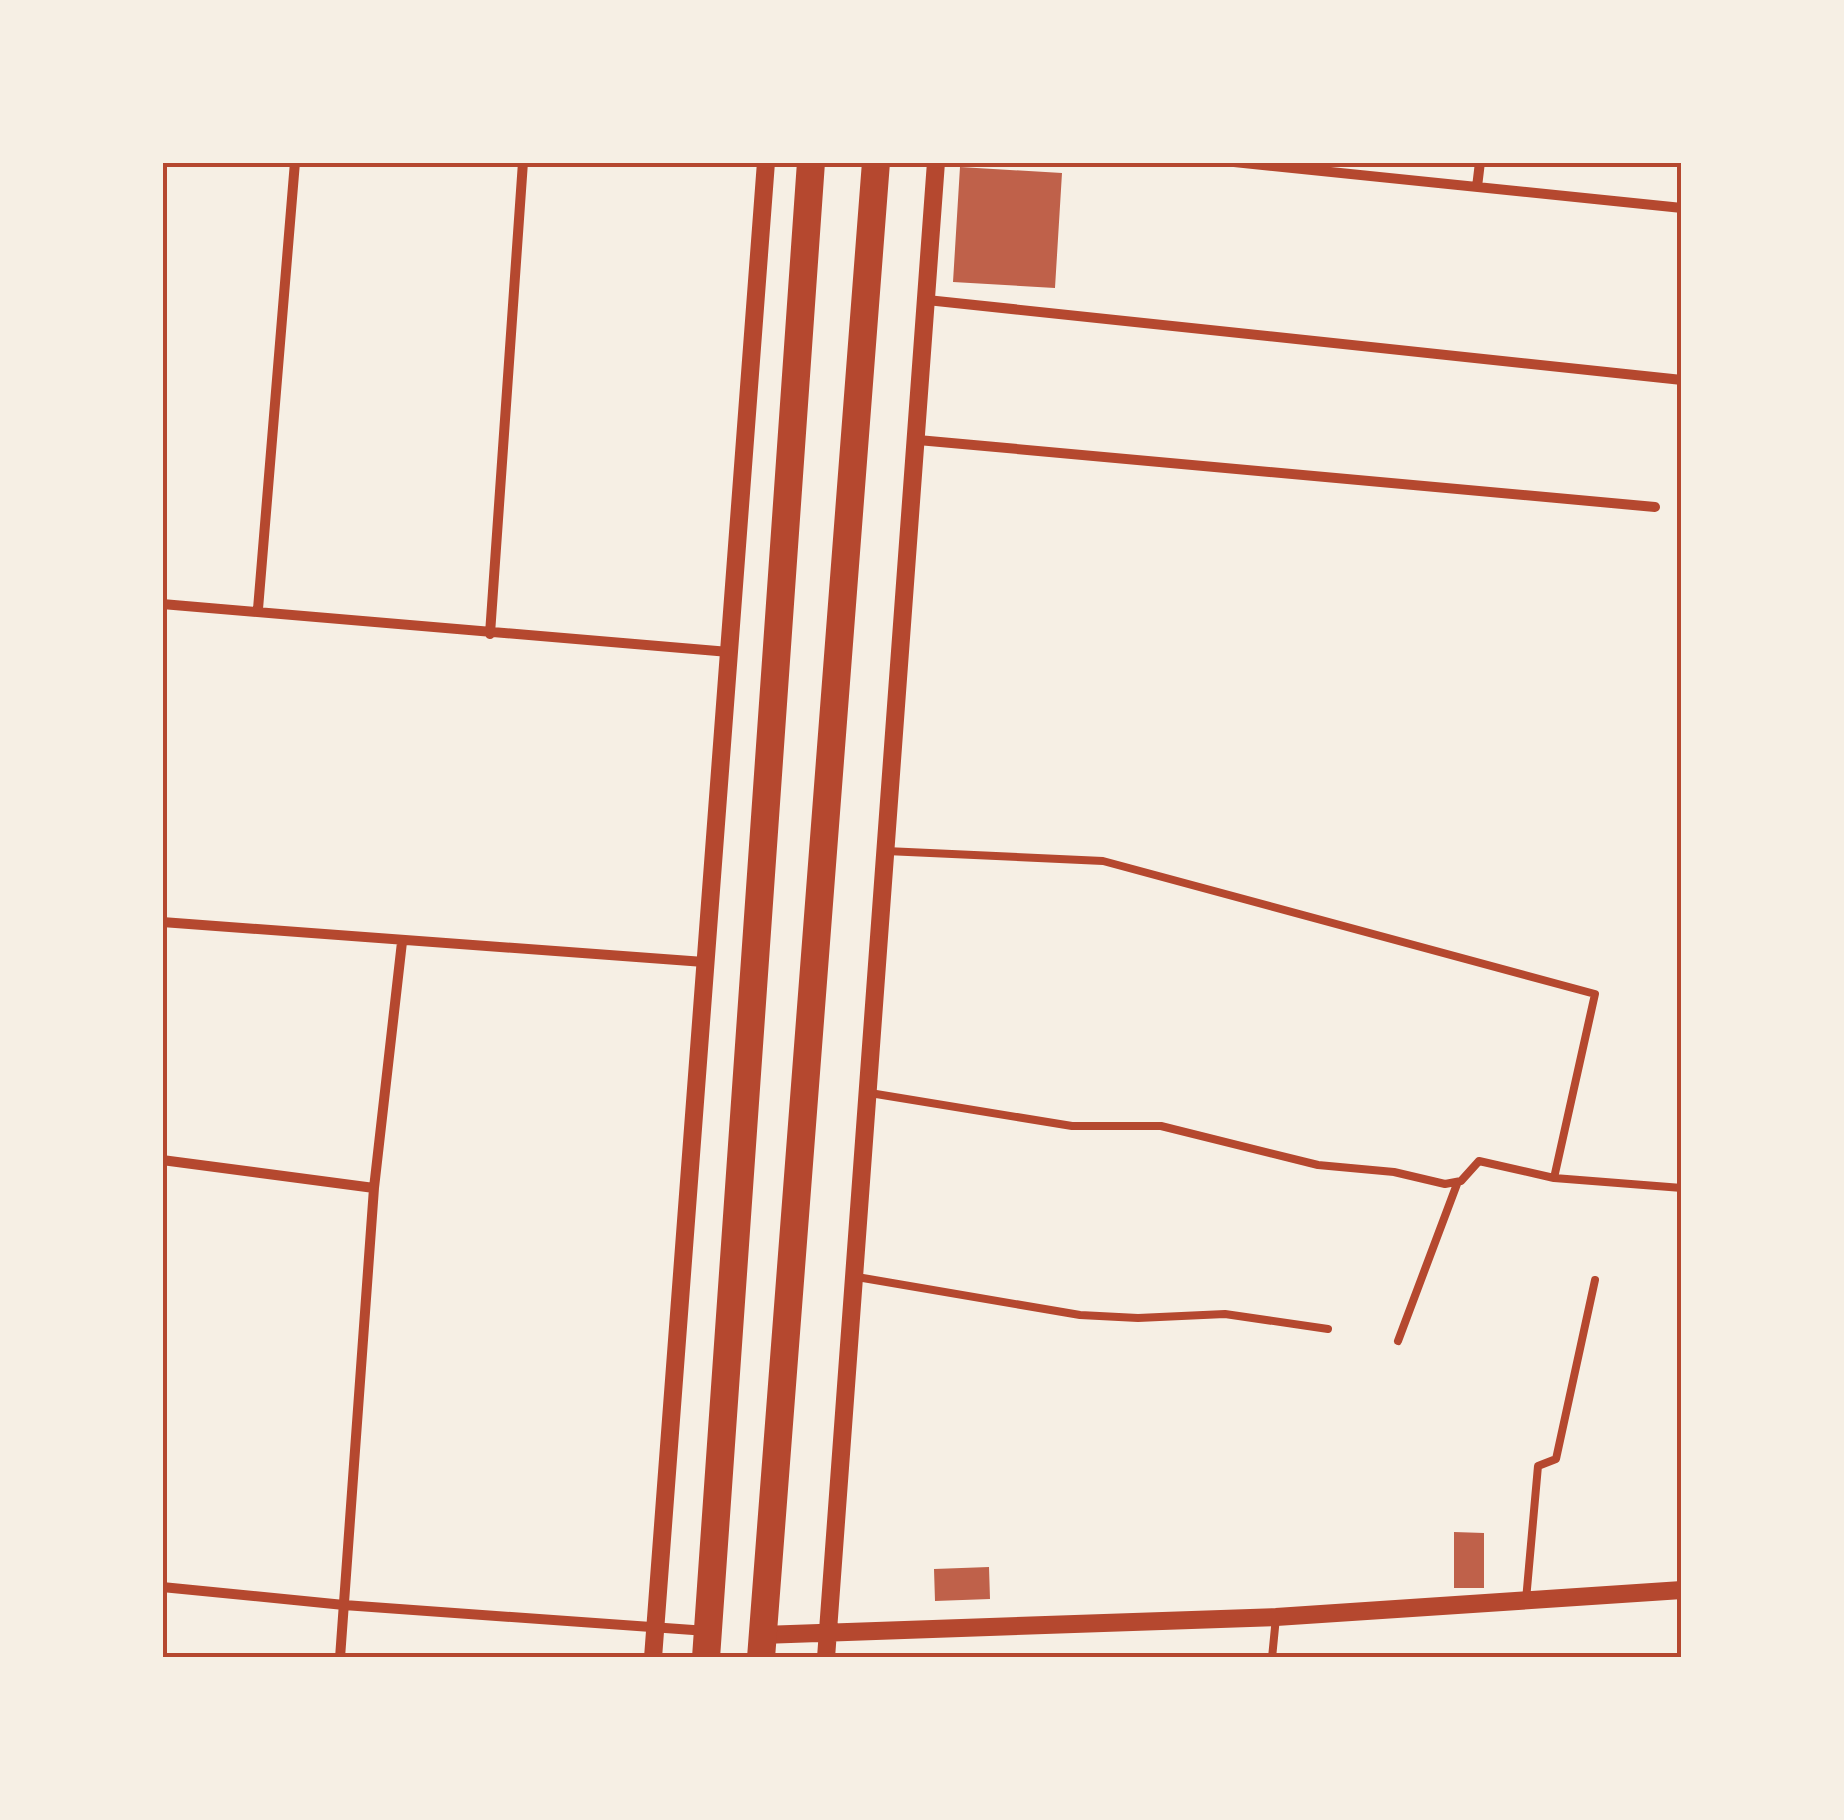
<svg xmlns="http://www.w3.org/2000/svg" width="1844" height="1820" font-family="'Space Grotesk',sans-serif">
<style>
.building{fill:#bf614a}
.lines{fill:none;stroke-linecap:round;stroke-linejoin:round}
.service{stroke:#b5482f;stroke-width:8}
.minor{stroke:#b5482f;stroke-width:10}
.tertiary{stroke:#b5482f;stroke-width:18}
.trunk{stroke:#b5482f;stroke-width:28}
.neatline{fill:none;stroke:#b5482f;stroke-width:4}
</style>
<rect width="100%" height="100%" fill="#f6efe4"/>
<path class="building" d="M960,167L1062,173L1055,288L953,282Z
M1454,1532L1484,1533V1588H1454Z
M989,1567L990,1599L935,1601L934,1569Z"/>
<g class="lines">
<path class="service" d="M886,851L1103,861L1595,994L1554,1178
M870,1093L1072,1126H1161L1318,1165L1394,1172L1445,1184L1461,1181L1479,1161L1554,1178L1682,1188
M857,1277L1080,1315L1138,1318L1225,1314L1328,1329
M1398,1341L1457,1184
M1526,1600L1538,1466L1556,1459L1595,1280
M1272,1658L1276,1617"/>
<path class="minor" d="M1234,162L1682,208
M1477,187L1480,162
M927,300L1682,380
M918,440L1655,507
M162,604L729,652
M258,609L295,162
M490,634L523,162
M162,922L704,962
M162,1160L374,1188
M162,1587L344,1605L707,1631
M340,1658L374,1188L402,942"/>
<path class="tertiary" d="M762,1635L1276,1617L1682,1590
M653,1658L766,162
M826,1658L936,162"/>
<path class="trunk" d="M706,1658L811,162
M761,1658L876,162"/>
</g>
<rect width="1844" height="1820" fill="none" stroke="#f6efe4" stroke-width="330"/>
<rect x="165" y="165" width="1514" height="1490" class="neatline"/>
</svg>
